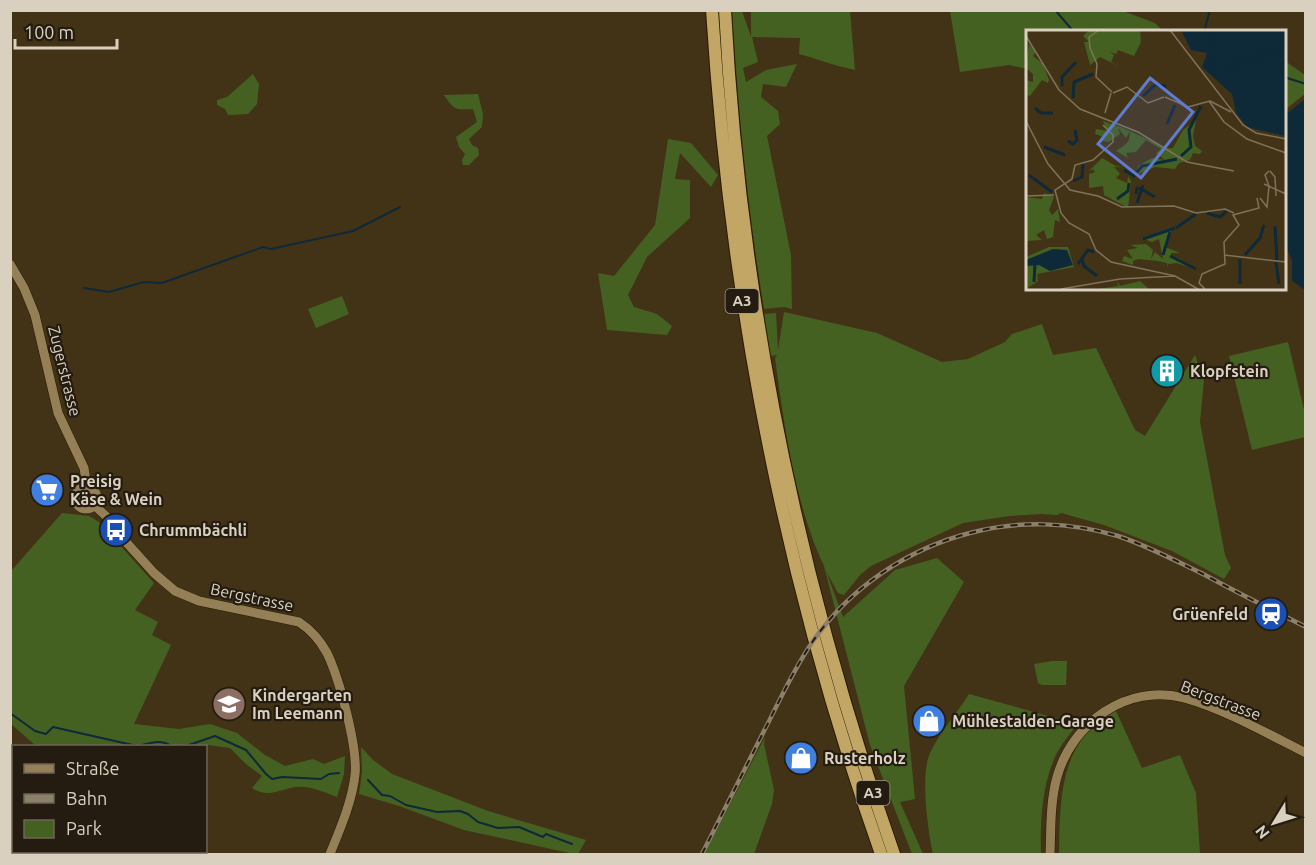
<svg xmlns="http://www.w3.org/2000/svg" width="1316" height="865" font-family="Ubuntu,sans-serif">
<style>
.green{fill:#446121}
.water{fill:#0e2938}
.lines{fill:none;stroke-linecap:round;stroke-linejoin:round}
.stream{stroke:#0e2938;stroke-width:2}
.secondary-casing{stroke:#291a00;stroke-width:10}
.highway-casing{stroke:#291a00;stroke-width:14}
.secondary{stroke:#947f56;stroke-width:9}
.highway{stroke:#c2a665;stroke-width:12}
.rail-casing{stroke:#8d806a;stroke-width:4.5}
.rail{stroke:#241c10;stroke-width:2;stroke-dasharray:7;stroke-linecap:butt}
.labels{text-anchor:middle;stroke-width:4.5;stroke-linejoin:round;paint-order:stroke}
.shield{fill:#241c10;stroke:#a39a8b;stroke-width:1.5}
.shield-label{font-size:15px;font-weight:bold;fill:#dad0c0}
.street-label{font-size:16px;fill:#dad0c0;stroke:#241c10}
.poi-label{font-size:16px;font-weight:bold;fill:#dad0c0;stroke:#241c10;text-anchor:start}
.inset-river{fill:none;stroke:#0e2938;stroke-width:3}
.inset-road{fill:none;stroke:#7f725a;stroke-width:1.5}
.view{fill:#5f7cd0;fill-opacity:0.15;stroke:#5f7cd0;stroke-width:3}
.inset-edge{fill:none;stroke:#dad0c0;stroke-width:3}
</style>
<rect width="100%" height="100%" fill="#433316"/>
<path class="green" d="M732,11H742L751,37V11H850L855,70C835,66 818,59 799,54L800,38L752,37L758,62L743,68L746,82L766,70L797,64L786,87L763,84L761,97L778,111L780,124L767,136L791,255L792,309L784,307L764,309C748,210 738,111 732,11Z
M950,11H1123L1155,23L1163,31L1028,32V69L1009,65L960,72Z
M1285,61L1305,75L1306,93L1285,110Z
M253,74L259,84L257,104L248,114L228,115L225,109L217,105V100L227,97Z
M478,94L483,114L482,127L469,139L472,145L478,148L479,155L469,165H463L462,160L465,154L459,147L456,137L477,122L473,109C455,110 454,110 444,95Z
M668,139L691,143L718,175L711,187L680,153L675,179L690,180V218L647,257L628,295L634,307L657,314L672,326L667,335L607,330L598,273L614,276L655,225Z
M342,296L349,314L316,328L308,309Z
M784,312L877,333L942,362L968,359L1005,342L1012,334L1042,324L1053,355L1096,348L1135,430L1145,436L1195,355L1204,380L1200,422L1225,555L1231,568L1224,579L1172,551L1104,525L1061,513L1057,515L1041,514L1010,516L963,523L871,566L860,575L844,595L838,593L826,571L843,617L895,570L937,558L964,582L904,686L915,799L900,802L923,854H912L870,745L824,566C795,505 784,425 775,358L777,355L770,356L764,314L776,313L778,350Z
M1288,342L1305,414V437L1252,450L1229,356Z
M62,513L89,516L99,522L154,583L135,610L158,622L152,635L171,645L134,724L179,729L210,724L237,733L265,755L285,766L313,759L324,764L345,756L344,774L337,797C327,793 315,788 304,787C286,784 270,801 252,788L262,776L246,764L230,748L208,745L206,748L35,745L11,724V571Z
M1052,661H1067L1066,685H1042L1038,683L1034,664Z
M969,694L1077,724C1071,733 1063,742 1058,751C1042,781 1040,821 1041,854H933C928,831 920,774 930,753C940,732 957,713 969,694Z
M1116,711L1142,768L1180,755L1196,793L1200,854H1059C1060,798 1059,740 1116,711Z
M765,737L764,744L774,790L772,804L754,854H704Z
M361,747L373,760L392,774L488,811L586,840L578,854H574L464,830L399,806L359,794L362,773Z"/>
<path class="water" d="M1305,99V290L1292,281V261L1284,241L1285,115Z"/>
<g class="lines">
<path class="stream" d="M1055,10L1074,32
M1204,32L1210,10
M1284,77L1306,84
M84,288L109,292L144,282L162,283L263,247L271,249L353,231L400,207
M10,713L35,731L46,734L53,727L137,746
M138,746C149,743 161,739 171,746
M186,746L215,736L246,750L266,774L272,779L282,777L321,779L329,774L339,773
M368,780L382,795L390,796L406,805L437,812L460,811L468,814L478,822L498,828L519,827L543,837L546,834L572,844"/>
<g class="secondary-casing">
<path id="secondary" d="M10,264L24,288L35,315L58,413L84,468L87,487
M75 498a11 11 0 1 1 22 0a11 11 0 1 1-22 0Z
M94,505L108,518L126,542L154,573L175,591L199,601L299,622C311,630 320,640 327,653C339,678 358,747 355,775C352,802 340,829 330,854
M1050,854C1051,829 1050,802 1057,777C1072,723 1127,683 1184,698C1224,709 1268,734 1306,753"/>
</g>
<g class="highway-casing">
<path id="highway" d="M712,10C730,299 785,582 881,854
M725,10C740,298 799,583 894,854"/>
</g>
<use href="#secondary" class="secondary"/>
<use href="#highway" class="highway"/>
<g class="rail-casing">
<path id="rail" d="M702,854C722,814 743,773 763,733C779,702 793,670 813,641C850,588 907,549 970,533C1018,520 1070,522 1118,536C1148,546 1176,561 1205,575C1238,593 1272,610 1306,627"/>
</g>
<use href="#rail" class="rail"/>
</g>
<defs>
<g id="building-disc" transform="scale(1.725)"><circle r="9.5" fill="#0f9aa8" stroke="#241c10"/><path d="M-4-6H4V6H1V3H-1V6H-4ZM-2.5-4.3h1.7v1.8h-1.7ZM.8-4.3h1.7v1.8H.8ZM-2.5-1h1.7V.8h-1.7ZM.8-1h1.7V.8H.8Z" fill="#fff"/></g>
<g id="supermarket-disc" transform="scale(1.725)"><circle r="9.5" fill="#3f7fe0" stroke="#241c10"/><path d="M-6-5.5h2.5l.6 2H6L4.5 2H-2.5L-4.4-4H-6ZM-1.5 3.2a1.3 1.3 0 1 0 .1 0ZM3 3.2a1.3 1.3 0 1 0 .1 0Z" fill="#fff"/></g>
<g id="bus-disc" transform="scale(1.725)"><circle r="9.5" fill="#1a4fb4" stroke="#241c10"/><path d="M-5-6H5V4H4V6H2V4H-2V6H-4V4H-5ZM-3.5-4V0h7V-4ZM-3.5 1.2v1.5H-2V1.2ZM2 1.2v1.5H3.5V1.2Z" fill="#fff"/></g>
<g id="station-disc" transform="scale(1.725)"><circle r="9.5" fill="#1a4fb4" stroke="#241c10"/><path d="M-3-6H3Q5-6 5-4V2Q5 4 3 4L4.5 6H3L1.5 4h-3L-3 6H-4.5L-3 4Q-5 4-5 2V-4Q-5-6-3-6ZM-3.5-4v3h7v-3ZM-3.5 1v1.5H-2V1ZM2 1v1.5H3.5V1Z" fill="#fff"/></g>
<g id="school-disc" transform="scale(1.725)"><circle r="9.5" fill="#8d6e63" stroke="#241c10"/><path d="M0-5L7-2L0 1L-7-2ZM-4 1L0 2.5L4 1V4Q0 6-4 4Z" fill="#fff"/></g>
<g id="shop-disc" transform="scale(1.725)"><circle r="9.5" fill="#3f7fe0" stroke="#241c10"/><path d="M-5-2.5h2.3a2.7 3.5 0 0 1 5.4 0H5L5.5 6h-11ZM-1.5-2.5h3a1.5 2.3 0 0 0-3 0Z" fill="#fff"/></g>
</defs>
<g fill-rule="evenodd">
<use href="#building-disc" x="1167" y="371"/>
<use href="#supermarket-disc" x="47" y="490"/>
<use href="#bus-disc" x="116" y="530"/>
<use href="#station-disc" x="1271" y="614"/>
<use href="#school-disc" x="229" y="704"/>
<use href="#shop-disc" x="929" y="721"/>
<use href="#shop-disc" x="801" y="758"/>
</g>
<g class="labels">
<g class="shield">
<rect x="725.5" y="289" width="33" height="24" rx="4.5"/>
<rect x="856.5" y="781" width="33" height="24" rx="4.5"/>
</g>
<g class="shield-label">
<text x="742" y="306">A3</text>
<text x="873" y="798">A3</text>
</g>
<g class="street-label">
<text transform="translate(65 371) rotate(76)" y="6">Zugerstrasse</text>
<text transform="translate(252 597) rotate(12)" y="6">Bergstrasse</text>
<text transform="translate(1221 700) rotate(21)" y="6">Bergstrasse</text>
</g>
<g class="poi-label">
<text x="1190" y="377">Klopfstein</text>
<text x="70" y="487">Preisig<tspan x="70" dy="18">Käse &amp; Wein</tspan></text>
<text x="139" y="536">Chrummbächli</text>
<text x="1248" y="620" text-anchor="end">Grüenfeld</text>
<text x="252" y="701">Kindergarten<tspan x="252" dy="18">Im Leemann</tspan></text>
<text x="952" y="727">Mühlestalden-Garage</text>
<text x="824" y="764">Rusterholz</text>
</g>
</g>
<g transform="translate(1026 30)">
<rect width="260" height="260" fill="#433316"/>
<path d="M63,0H114L115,12L108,26L92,20L90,24L84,22L88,25L85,32L94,37L74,27L64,35L58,12H63L57,6ZM3,14L10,22L7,26L17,34L23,50L22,53L16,50L4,66L0,65V50L7,52V44L0,38ZM170,90L167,106L169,116L176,121L174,124L167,123L164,130L153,133L149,139L129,137L108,146H105L98,140L110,145L112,136L126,128L139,130L130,123L135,119L120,110L110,122L100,123L102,128L90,121L100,114L103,110L104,101L100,108L92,98L94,104L83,112L76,111L78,107L69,104L70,99L81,101L77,91L95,97L141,118H147L157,100ZM76,128L90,136H99L88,137L94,144L90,148L101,153L102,146L105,151L102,178L78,165L77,156L63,158V144L69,142L67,139L62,142ZM18,163L28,167L23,180L26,185L32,179L34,192L29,190L27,207L21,209L18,200L10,205L16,210L0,211V167L16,169ZM147,197L139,217L154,223H145V228H152L169,239L151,233L142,234V238L141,233L132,231L112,229L107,231V235L96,231L98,226L107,229L101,220L112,218L104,215L120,214L127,220L125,229L129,222L137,229L133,209L126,212L116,208ZM23,217H42L48,237L11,244L12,251L0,259V227ZM91,251L94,256L114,251L123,259H72L92,256Z" fill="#446121"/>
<path d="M155,0H259V106L221,97L210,83L206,64L176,37L181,23L165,20ZM27,219L41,220L47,235L24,241L13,235L0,236V230Z" fill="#0e2938"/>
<path class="inset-river" d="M180,0L189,20L185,43M189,43L260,22M185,44L216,29L260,17M36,56V47L50,32M117,66L129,55L140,56M47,68L48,52L67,44M9,78L15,83H27M141,94L149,75M42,111L47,114L51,110L49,100M18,117L39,125M155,126L165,117L163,100L175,76M98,140L108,146L116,136L151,129M3,145L26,162M47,151L56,147L57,134M110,164L111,158L115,159L129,167M91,169L102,161L103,153M111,173L117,155M181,183L194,187L201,181M249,196L251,230M150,198L170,184M117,209L149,198M137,225L144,202M219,225L234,208L238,195M144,226L170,239M56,229L58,236L71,246M250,232L253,254M52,234L62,220L68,222M8,252L9,234M214,254V229"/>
<path class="inset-road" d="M73,0L63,7L64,18L71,34L70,47L86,62M144,0L217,95L230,103L260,109M0,6L33,60L54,79L112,102L161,132L208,141M87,63L101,57L122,73L138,67M139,67L162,77L184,71M183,71L198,92L221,109L260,123M184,71L205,82M79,83L85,63M0,91L22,134L39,154M77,95L87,105V112L67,130L49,135L46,149L29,160L35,183L43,193L63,204L70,220L85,232L149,246L172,259M244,141L249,147L250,166M39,154L44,160L72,166L96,177L148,176L170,183L199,179L208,183M238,154L260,164M0,166L28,165M234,168L241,177L243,156L239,145L243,141M198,225L260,232M35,259L94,249L149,246M179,259L173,253L176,244L199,234L198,212L213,195L207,185L233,178L231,168"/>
<path class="view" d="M124,48L167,82L115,148L72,114Z"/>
<rect width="260" height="260" class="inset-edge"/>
</g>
<rect width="1316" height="865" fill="none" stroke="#dad0c0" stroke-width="24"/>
<rect x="12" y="745" width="195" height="108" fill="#241c10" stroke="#6d6456" stroke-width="1.5"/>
<rect x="24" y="764" width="30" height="9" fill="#947f56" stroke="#6d6456" stroke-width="1.5"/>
<text x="66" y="775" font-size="18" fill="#dad0c0">Straße</text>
<rect x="24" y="794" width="30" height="9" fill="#8d806a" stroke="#6d6456" stroke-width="1.5"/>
<text x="66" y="805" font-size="18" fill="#dad0c0">Bahn</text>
<rect x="24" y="820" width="30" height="18" fill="#446121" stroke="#6d6456" stroke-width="1.5"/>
<text x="66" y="835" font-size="18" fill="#dad0c0">Park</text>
<g transform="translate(1274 823) rotate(232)" stroke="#241c10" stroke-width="4.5" paint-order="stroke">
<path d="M0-4.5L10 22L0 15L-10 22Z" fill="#dad0c0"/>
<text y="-9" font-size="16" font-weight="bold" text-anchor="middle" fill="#dad0c0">N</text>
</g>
<path d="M15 39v9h102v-9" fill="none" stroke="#dad0c0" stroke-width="3"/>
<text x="24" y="39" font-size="18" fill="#dad0c0" stroke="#241c10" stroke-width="4.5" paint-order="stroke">100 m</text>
</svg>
